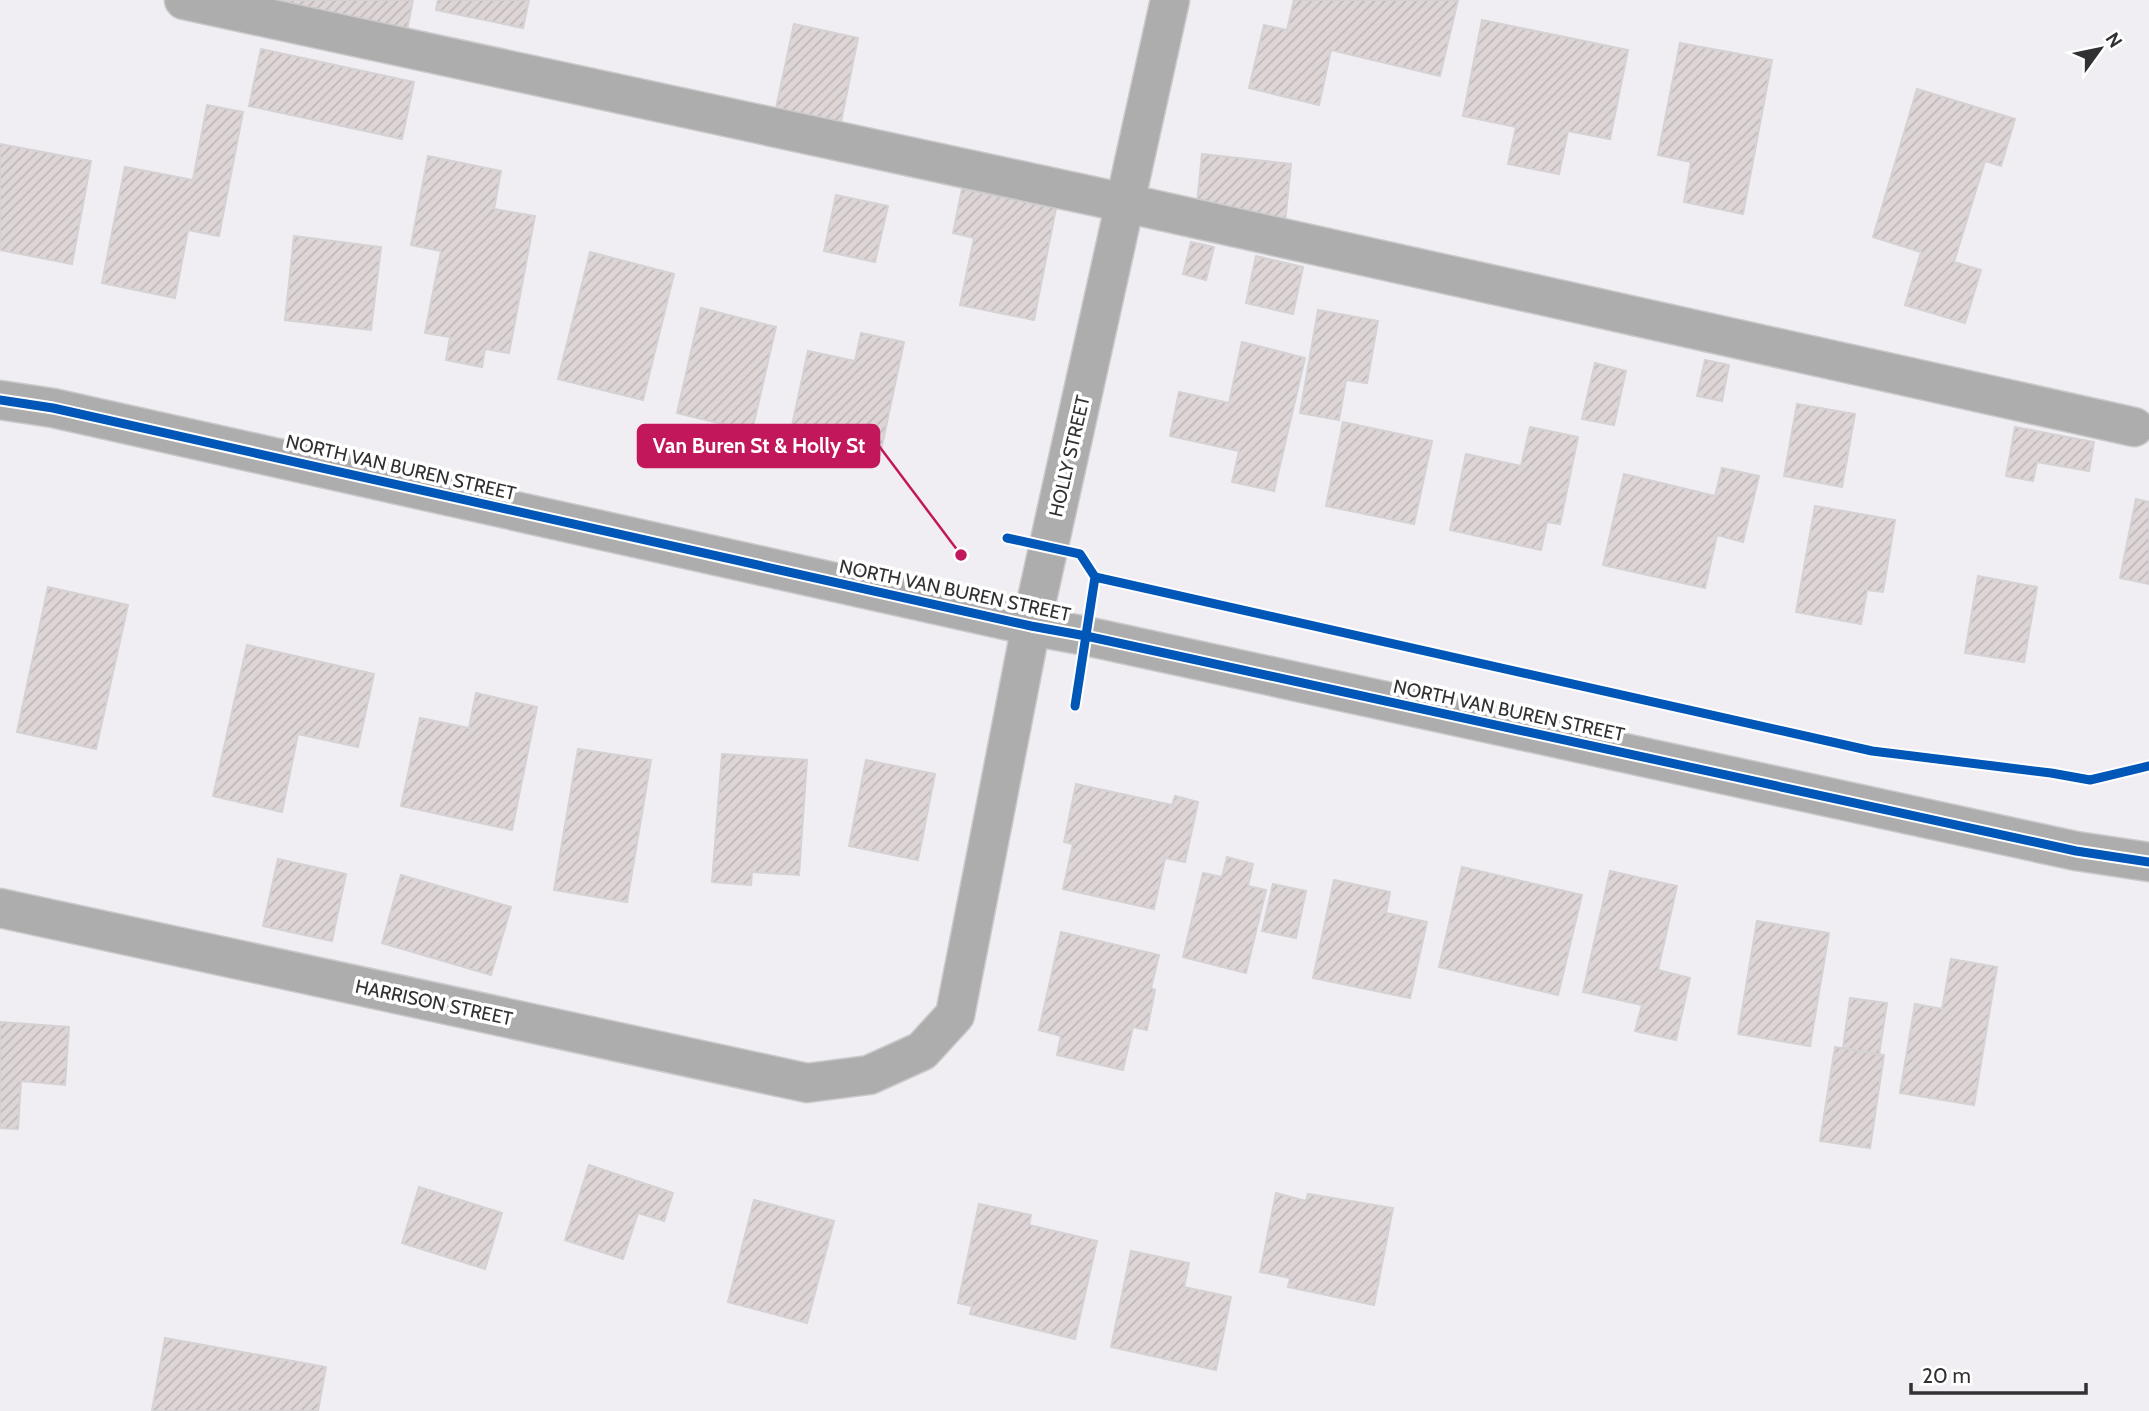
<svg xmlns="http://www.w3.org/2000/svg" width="2149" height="1411" font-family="Cabin,sans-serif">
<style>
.building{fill:url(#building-hatch);stroke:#d5d2d4;stroke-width:2}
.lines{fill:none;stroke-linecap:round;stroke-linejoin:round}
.minor-casing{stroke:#cac9cb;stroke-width:41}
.minor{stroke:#adadad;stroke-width:38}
.cycleway-casing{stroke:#fff;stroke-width:13}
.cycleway{stroke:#0057b8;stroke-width:9}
.labels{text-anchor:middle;stroke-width:7;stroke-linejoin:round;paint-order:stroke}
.street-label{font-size:19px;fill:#313032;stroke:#fff}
.leader{fill:none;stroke:#c2185b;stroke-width:2.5}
.callout-dot{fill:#c2185b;stroke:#fff;stroke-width:2.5}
.callout{fill:#c2185b;stroke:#c2185b;stroke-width:2.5}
.callout-label{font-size:21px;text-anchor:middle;font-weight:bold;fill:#fff}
</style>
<defs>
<pattern id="building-hatch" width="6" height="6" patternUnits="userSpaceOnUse" patternTransform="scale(1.75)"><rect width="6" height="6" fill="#ded5d6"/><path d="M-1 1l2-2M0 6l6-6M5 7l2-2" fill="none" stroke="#bfb7b8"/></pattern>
</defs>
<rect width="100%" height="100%" fill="#f0eef2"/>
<path class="building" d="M282,0H413L406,35L280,8Z
M438,0H529L523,28L436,10Z
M1294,0H1458L1440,76L1331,50L1319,105L1249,88L1264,25L1287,30Z
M1482,20L1628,50L1610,139L1568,131L1559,174L1508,164L1516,127L1463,116Z
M794,24L858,38L840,127L775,113Z
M1680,43L1772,60L1743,214L1684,202L1691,162L1658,155Z
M261,49L414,82L402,139L249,106Z
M1917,89L2015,119L2001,166L1985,161L1954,262L1981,270L1965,323L1905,305L1921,252L1873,237Z
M207,105L243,112L219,236L188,230L175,298L102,283L125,167L193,180Z
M0,144L91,161L72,264L0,250Z
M1202,154L1291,164L1285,223L1196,213Z
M428,156L501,171L494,209L535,216L509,353L485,349L482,367L446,360L450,337L425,333L441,251L411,245Z
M962,189L1056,208L1034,320L960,305L974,238L953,233Z
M836,195L888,206L875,262L824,251Z
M294,236L381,247L371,330L285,320Z
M1191,242L1214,247L1206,280L1183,274Z
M590,252L674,274L643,400L558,379Z
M1256,256L1303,267L1293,314L1246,303Z
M701,308L776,327L752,431L677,413Z
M1318,310L1378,321L1367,383L1346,380L1339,420L1300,413Z
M861,333L904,342L880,455L790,435L808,351L855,361Z
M1242,342L1305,358L1274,491L1232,482L1239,451L1170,436L1179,392L1229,403Z
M1705,360L1729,365L1722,401L1697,396Z
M1595,363L1626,371L1614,425L1582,419Z
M1797,404L1855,414L1842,487L1784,476Z
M1343,422L1432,441L1414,524L1326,506Z
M1530,427L1578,437L1560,524L1547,522L1541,550L1450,530L1466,454L1521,466Z
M2015,427L2094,442L2089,471L2037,462L2033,481L2006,476Z
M1722,468L1759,476L1743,542L1717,535L1705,588L1603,565L1624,474L1715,496Z
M2136,499L2149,502V584L2120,578Z
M1815,506L1895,520L1883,592L1867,590L1861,624L1796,612Z
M1978,576L2037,587L2024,662L1965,653Z
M48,587L128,605L96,749L17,732Z
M247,645L374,674L358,747L298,734L282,812L213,796Z
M476,693L537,707L512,830L401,806L420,718L469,728Z
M578,749L651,760L627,902L554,890Z
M722,754L807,760L799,875L752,872L751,885L712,882Z
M866,760L935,774L918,860L849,846Z
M1076,784L1172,805L1175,796L1198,802L1185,862L1165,858L1154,909L1063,889L1073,844L1064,842Z
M1227,857L1253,864L1248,886L1266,890L1246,973L1183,957L1203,873L1222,877Z
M278,859L346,874L332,941L263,926Z
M1462,867L1582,895L1558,995L1439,967Z
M1610,871L1677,886L1658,970L1690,978L1676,1040L1635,1031L1642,1005L1583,992Z
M401,875L511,907L491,975L382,943Z
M1334,880L1390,892L1386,913L1427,922L1410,998L1313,978Z
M1273,884L1306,891L1296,938L1262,931Z
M1757,921L1829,933L1810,1046L1738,1034Z
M1061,932L1159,955L1151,988L1155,990L1147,1030L1133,1027L1123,1070L1057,1055L1061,1036L1039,1030Z
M1951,959L1997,967L1974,1105L1900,1093L1915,1004L1942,1009Z
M1850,998L1887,1003L1879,1055L1843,1048Z
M0,1022L69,1027L65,1085L21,1081L18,1129L0,1128Z
M1835,1047L1884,1055L1870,1148L1820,1141Z
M589,1165L673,1193L664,1221L638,1213L623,1259L565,1240Z
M419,1187L502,1213L485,1269L402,1243Z
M1276,1193L1306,1201L1308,1194L1393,1208L1374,1305L1288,1287L1290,1278L1260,1272Z
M754,1200L834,1221L807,1323L728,1302Z
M979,1204L1031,1215L1029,1225L1097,1241L1075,1339L970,1314L972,1306L958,1303Z
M1131,1251L1189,1263L1184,1287L1231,1297L1216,1370L1111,1347Z
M165,1338L326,1367L318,1411H152Z"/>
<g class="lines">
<g class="minor-casing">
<path id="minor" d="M184,0L1125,203L2134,427
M0,400L53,408L1031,626L1086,636L2076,851L2149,862
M0,908L807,1083L869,1075L922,1051L955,1015L1031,626L1170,0"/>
</g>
<use href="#minor" class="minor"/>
<g class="cycleway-casing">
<path id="cycleway" d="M0,400L53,408L1031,626L1086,636L2076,851L2149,862
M1007,538L1080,554L1095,577L1872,751L2051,773L2090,780L2149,766
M1075,706L1095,577"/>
</g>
<use href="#cycleway" class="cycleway"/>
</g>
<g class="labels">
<g class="street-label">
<text transform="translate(1069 456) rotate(-77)" y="7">HOLLY STREET</text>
<text transform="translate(401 467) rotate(13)" y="7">NORTH VAN BUREN STREET</text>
<text transform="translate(955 590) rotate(12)" y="7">NORTH VAN BUREN STREET</text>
<text transform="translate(1509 710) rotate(12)" y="7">NORTH VAN BUREN STREET</text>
<text transform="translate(434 1002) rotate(12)" y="7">HARRISON STREET</text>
</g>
</g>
<path class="leader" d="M961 555L879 446"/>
<circle class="callout-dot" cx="961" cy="555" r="7"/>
<rect class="callout" x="638" y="425" width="241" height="42" rx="7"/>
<g class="callout-label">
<text x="759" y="453">Van Buren St &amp; Holly St</text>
</g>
<g transform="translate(2100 49) rotate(57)" stroke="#ffffff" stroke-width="5" paint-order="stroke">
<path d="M0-5L12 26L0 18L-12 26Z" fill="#313032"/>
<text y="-10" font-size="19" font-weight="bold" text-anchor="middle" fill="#313032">N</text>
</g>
<path d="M1911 1383v10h175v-10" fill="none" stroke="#313032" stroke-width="3.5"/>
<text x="1922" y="1383" font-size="21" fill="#313032" stroke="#ffffff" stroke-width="5" paint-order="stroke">20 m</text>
</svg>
